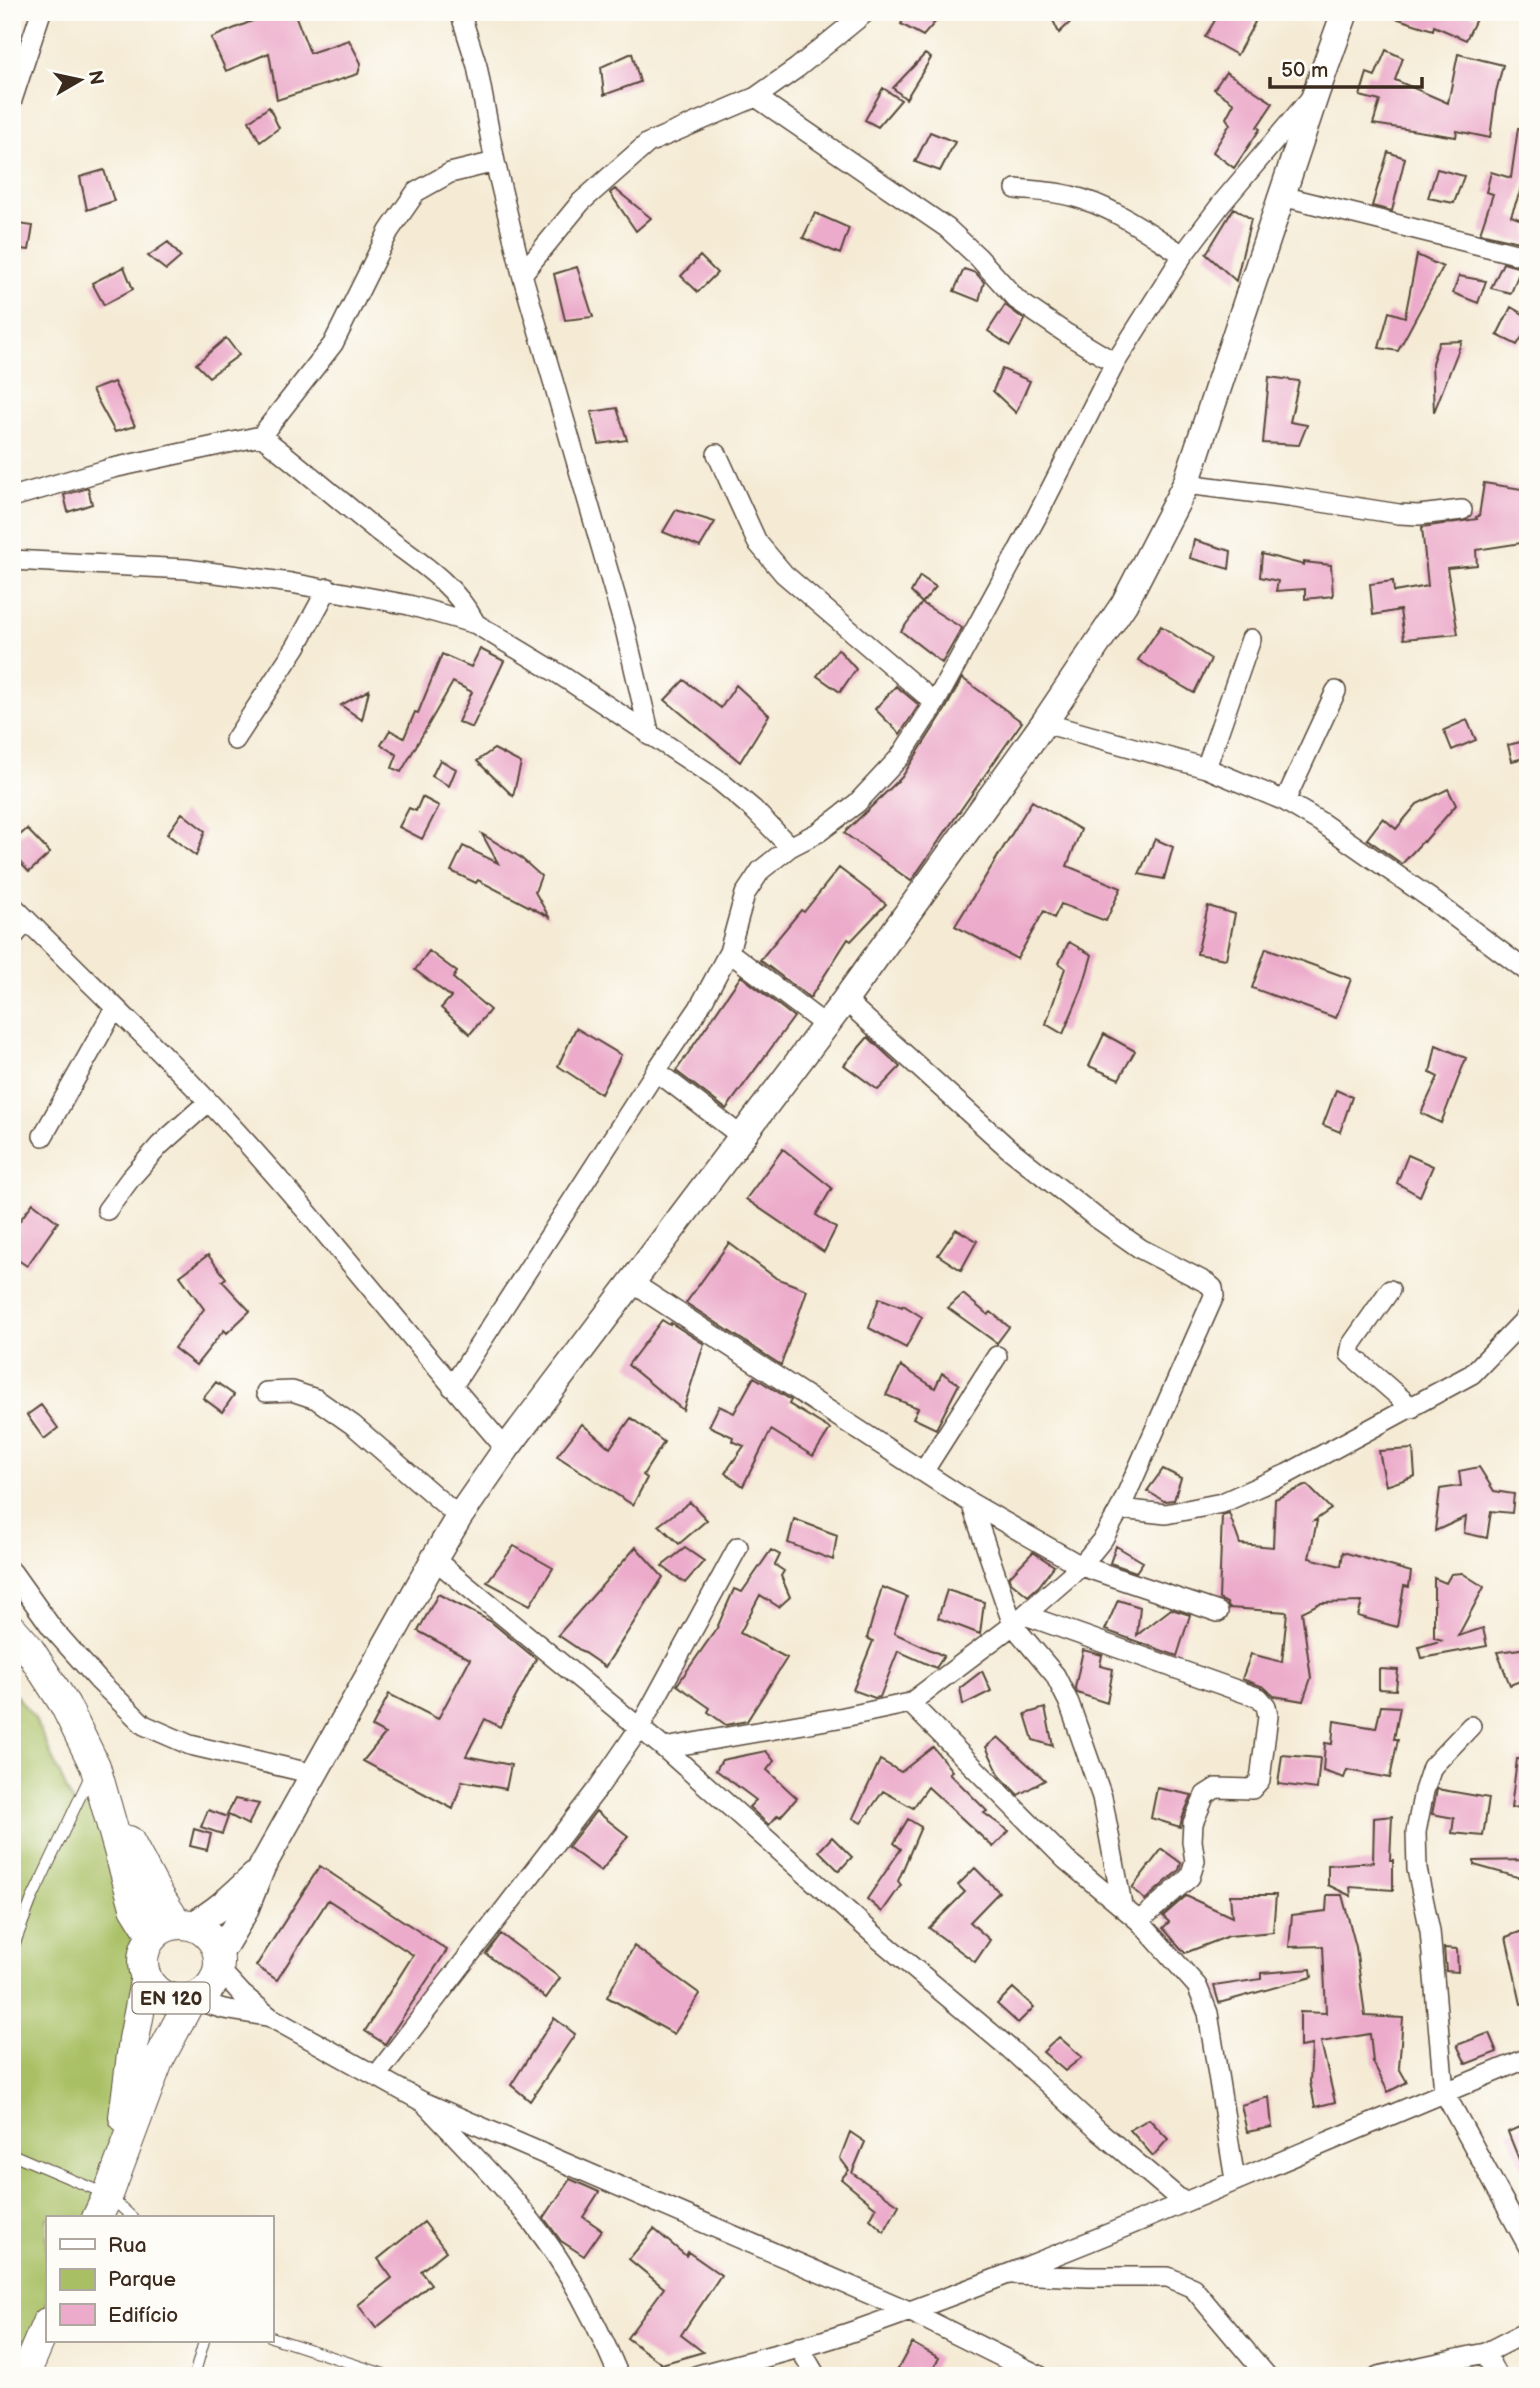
<svg xmlns="http://www.w3.org/2000/svg" width="1540" height="2388" font-family="'Balsamiq Sans',sans-serif">
<style>
.green{fill:#a8bf64;stroke:#727441;stroke-width:2}
.building{fill:#ecabca}
.lines{fill:none;stroke-linecap:round;stroke-linejoin:round}
.lane-casing{stroke:#574739;stroke-width:12}
.street-casing{stroke:#574739;stroke-width:22}
.secondary-casing{stroke:#574739;stroke-width:29}
.primary-casing{stroke:#574739;stroke-width:32}
.lane{stroke:#fff;stroke-width:10}
.street{stroke:#fff;stroke-width:19}
.secondary{stroke:#fff;stroke-width:26}
.primary{stroke:#fff;stroke-width:30}
.labels{text-anchor:middle;stroke-width:7;stroke-linejoin:round;paint-order:stroke}
.shield{fill:#fdfcf7;stroke:#75695f;stroke-width:2}
.shield-label{font-size:19px;font-weight:bold;fill:#3b2a1e}
</style>
<rect width="100%" height="100%" fill="#fdfcf7"/>
<filter id="ink" filterUnits="userSpaceOnUse"><feTurbulence type="fractalNoise" baseFrequency=".0143" numOctaves="2"/><feDisplacementMap in="SourceGraphic" scale="14" xChannelSelector="R" yChannelSelector="G"/><feConvolveMatrix kernelMatrix="1 2 1 2 8 2 1 2 1" color-interpolation-filters="sRGB"/></filter>
<filter id="wash" filterUnits="userSpaceOnUse"><feTurbulence type="fractalNoise" baseFrequency=".00686" numOctaves="4" result="noise"/><feDisplacementMap in="SourceGraphic" scale="28" xChannelSelector="R" yChannelSelector="G"/><feGaussianBlur stdDeviation="1.57" result="paint"/><feColorMatrix in="noise" values="0 0 0 0 0 0 0 0 0 0 0 0 0 0 0 0 0 1.4 0 .05"/><feComposite in="paint" operator="in"/></filter>
<g filter="url(#wash)">
<rect width="100%" height="100%" fill="#f5ebd5"/>
<path class="green" d="M12,1691L34,1717L75,1808L95,1766L146,1948L128,2098L97,2218H47V2323L12,2376Z"/>
<g id="blocks">
<path class="building" d="M274,12H294L310,53L349,40L361,63L358,74L277,100L269,53L226,71L211,38Z
M907,12H944L923,36L901,24Z
M1049,12H1081L1059,33Z
M1220,12H1239L1255,22L1237,55L1205,37Z
M1389,12H1465L1477,17L1466,40L1434,26L1433,30L1389,16Z
M1386,50L1403,58L1395,80L1448,103L1458,54L1503,65L1496,92L1490,138L1457,131L1456,137L1373,124L1380,101L1360,96L1367,73L1375,76Z
M632,53L640,82L604,95L601,67Z
M925,54L931,58L906,99L893,88Z
M1226,72L1273,103L1257,127L1260,129L1234,168L1213,152L1230,124L1226,118L1234,103L1214,89Z
M883,88L901,100L878,127L865,120Z
M269,107L279,128L260,142L249,121Z
M1518,128H1528V170L1511,216L1524,221L1528,215V244L1480,233L1493,194L1486,192L1491,172L1511,178Z
M930,132L955,142L940,171L915,162Z
M1388,152L1405,158L1392,211L1372,206Z
M1437,169L1464,176L1454,203L1428,198Z
M104,170L114,201L87,210L80,177Z
M615,189L651,218L636,231L610,193Z
M1234,208L1251,219L1236,281L1206,254Z
M815,213L849,228L840,254L803,238Z
M12,223L33,226L29,250L12,248Z
M168,242L181,257L166,270L148,256Z
M1417,255L1443,267L1398,351L1379,348L1389,312L1405,317Z
M700,256L717,273L698,292L681,276Z
M1503,263L1521,268L1511,293L1491,288Z
M124,267L133,289L104,305L92,283Z
M577,267L593,317L565,320L554,274Z
M964,269L976,273L984,282L979,301L954,291Z
M1459,276L1486,281L1478,303L1453,293Z
M1005,305L1025,320L1010,346L988,331Z
M1511,307L1528,317V327L1517,345L1497,335Z
M226,338L239,355L209,377L196,364Z
M1462,341L1434,412L1432,363L1439,342Z
M1002,369L1030,381L1016,413L993,391Z
M1269,377L1299,381L1290,422L1307,425L1299,445L1263,443Z
M114,382L135,426L115,432L92,390Z
M617,408L627,440L599,444L591,412Z
M1484,483L1528,490V542L1476,550L1477,565L1447,568L1458,634L1404,639L1400,610L1373,615L1370,584L1393,581L1394,592L1428,586L1422,527L1477,519L1476,517L1479,516Z
M88,488L92,504L68,512L64,495Z
M676,510L715,522L700,547L663,532Z
M1194,540L1231,551L1229,569L1190,558Z
M1262,554L1304,565V562L1331,565L1333,596L1305,599V589L1276,591L1278,581L1260,577Z
M920,576L936,587L922,603L911,592Z
M922,603L962,628L942,663L901,631Z
M1161,626L1211,659L1194,693L1138,660Z
M480,649L504,661L472,728L458,722L472,692L453,682L401,772L392,768L397,755L381,745L390,730L404,738L415,712L418,713L442,654L471,667Z
M838,649L856,669L840,692L817,676Z
M962,678L1022,722L911,881L844,833L902,777L945,710Z
M684,680L721,708L736,685L769,715L740,762L665,700Z
M896,686L919,705L900,734L875,709Z
M369,690L362,720L341,705Z
M1467,720L1476,740L1452,750L1444,730Z
M1525,741L1528,757L1512,761L1508,745Z
M494,749L521,763L513,796L477,761Z
M440,760L456,769L449,786L432,776Z
M1448,789L1456,805L1424,842L1423,841L1402,864L1367,839L1383,818L1396,829L1417,804Z
M422,797L439,806L422,839L399,827L409,808L416,811Z
M1032,801L1081,830L1067,866L1121,888L1106,921L1061,904L1054,918L1044,911L1017,959L955,926Z
M182,813L205,831L196,856L167,834Z
M27,829L50,853L29,872L12,854V842Z
M482,834L520,857L541,876L535,892L549,917L478,880L476,883L451,871L463,846L498,863Z
M1155,839L1173,847L1164,879L1139,874Z
M839,868L886,904L851,941L848,939L810,998L760,960L801,910L804,912Z
M1208,906L1235,914L1226,959L1197,954Z
M1069,942L1092,955L1082,989L1063,1034L1046,1024L1065,968L1059,963Z
M1266,948L1351,979L1336,1018L1252,988Z
M429,951L457,972L453,978L490,1010L470,1034L441,1008L451,997L415,970Z
M741,976L794,1017L726,1109L676,1071Z
M576,1028L621,1055L601,1094L558,1066Z
M1104,1034L1135,1051L1119,1079L1089,1066Z
M868,1037L900,1067L878,1090L844,1065Z
M1436,1045L1466,1058L1441,1123L1421,1113L1438,1077L1430,1073Z
M1336,1090L1352,1097L1340,1132L1323,1125Z
M783,1149L832,1188L816,1215L836,1228L824,1252L746,1199Z
M1408,1155L1433,1166L1420,1196L1397,1183Z
M33,1203L58,1222L27,1266L12,1256V1231Z
M956,1229L977,1241L961,1270L938,1255Z
M729,1243L776,1278L807,1290L781,1365L686,1303Z
M208,1255L226,1278L222,1281L250,1311L227,1333L224,1330L196,1365L174,1348L204,1309L180,1276Z
M963,1294L988,1315L991,1312L1009,1327L997,1343L948,1308Z
M879,1298L902,1307L903,1305L922,1317L906,1348L869,1328Z
M662,1320L670,1325L671,1323L704,1344L683,1410L628,1365Z
M901,1366L935,1388L942,1373L959,1384L936,1429L913,1418L918,1408L886,1395Z
M754,1377L791,1400L789,1404L830,1429L813,1456L771,1430L743,1486L725,1473L744,1446L732,1441L733,1437L709,1426L719,1406L734,1413Z
M216,1382L234,1395L222,1412L203,1398Z
M41,1405L58,1428L44,1439L27,1415Z
M631,1418L664,1442L643,1475L647,1478L633,1505L557,1456L582,1424L610,1448Z
M1413,1449L1415,1476L1386,1486L1379,1451Z
M1479,1467L1494,1491L1514,1494L1512,1513L1491,1511L1487,1538L1464,1533L1466,1517L1435,1531L1440,1489L1461,1486L1459,1471Z
M1163,1469L1181,1478L1174,1500L1164,1501L1147,1491Z
M1307,1485L1331,1509L1314,1521H1317L1309,1558L1341,1566L1343,1552L1411,1572L1409,1587L1404,1586L1397,1627L1358,1616L1362,1602L1320,1603L1302,1612L1311,1678L1303,1701L1274,1696L1264,1687L1242,1679L1251,1654L1282,1662L1287,1612L1229,1608L1227,1603L1219,1599L1222,1515L1229,1513L1240,1544L1273,1547L1275,1499Z
M690,1502L707,1520L679,1544L659,1525Z
M794,1519L837,1535L833,1560L788,1543Z
M514,1546L553,1568L530,1605L487,1582Z
M1116,1546L1143,1562L1136,1572L1110,1563Z
M636,1547L663,1577L605,1667L558,1635Z
M685,1548L704,1561L685,1583L662,1566Z
M771,1550L780,1555L775,1565L784,1571L781,1576L790,1597L779,1607L760,1595L740,1633L787,1658L747,1721L726,1725L708,1712L710,1708L677,1685L717,1628L734,1589L742,1592Z
M1033,1552L1054,1566L1039,1586L1028,1596L1011,1582L1009,1577Z
M1462,1573L1484,1587L1458,1636L1483,1628L1487,1646L1422,1658L1419,1647L1443,1640L1434,1638V1578L1446,1583L1451,1574Z
M882,1587L907,1597L894,1633L944,1656L936,1668L898,1651L880,1697L875,1698L853,1690L873,1641L867,1638Z
M947,1590L984,1602L980,1634L938,1618Z
M438,1594L490,1621L536,1659L500,1727L485,1719L466,1756L511,1765L506,1789L462,1781L453,1809L363,1761L385,1734L372,1727L389,1694L438,1719L470,1659L418,1631Z
M1118,1600L1140,1607L1137,1635L1171,1609L1190,1615L1177,1656L1105,1630Z
M1528,1648V1678L1510,1685L1497,1652Z
M1083,1650L1102,1655L1100,1666L1113,1669L1107,1703L1077,1693L1075,1688Z
M1379,1669L1398,1670L1396,1690L1379,1689Z
M982,1671L991,1691L963,1705L960,1688Z
M1381,1706L1400,1707L1394,1739H1398L1390,1778L1347,1770L1344,1778L1323,1771L1325,1743L1332,1744L1334,1721L1376,1728Z
M1045,1708L1047,1717L1053,1746L1033,1740L1025,1714Z
M998,1737L1045,1780L1018,1795L1000,1776L986,1747Z
M933,1747L952,1771L949,1773L987,1811L984,1813L1009,1831L993,1847L928,1787L913,1808L883,1791L861,1823L853,1818L880,1760L901,1772Z
M766,1751L774,1761L767,1770L797,1798L780,1817L778,1815L769,1825L749,1807L756,1800L716,1770L722,1760Z
M1282,1755L1320,1758L1317,1789L1278,1784Z
M1517,1759H1528V1806L1511,1808Z
M1157,1788L1192,1795L1182,1818L1180,1827L1151,1818Z
M1437,1789L1489,1798L1483,1836L1452,1833L1454,1818L1432,1814Z
M235,1799L259,1804L248,1825L227,1814Z
M208,1810L228,1817L222,1834L201,1827Z
M596,1811L628,1836L601,1871L568,1847Z
M1392,1816L1390,1860H1393V1890L1350,1887L1351,1896L1328,1885V1865L1373,1862L1374,1818Z
M908,1819L921,1827L898,1881L901,1885L882,1912L867,1899L901,1849L894,1843Z
M194,1829L211,1834L207,1850L190,1846Z
M832,1837L852,1857L839,1871L819,1851Z
M1162,1849L1181,1863L1179,1870L1145,1900L1132,1888Z
M1528,1860V1880L1474,1865V1861Z
M320,1866L447,1950L385,2044L365,2031L413,1955L328,1900L277,1980L256,1966Z
M975,1868L999,1892L970,1922L990,1940L975,1962L929,1928L965,1892L958,1885Z
M1230,1895H1276L1273,1932L1229,1936L1185,1953L1163,1928L1169,1922L1163,1916L1186,1896L1232,1917Z
M1327,1895H1342L1356,1947L1365,2016L1403,2018L1399,2068L1407,2082L1388,2092L1373,2062L1370,2034L1321,2042L1335,2102L1315,2107L1310,2082L1312,2045L1300,2047V2012L1326,2013L1323,1946L1289,1947L1292,1915L1326,1911Z
M1528,1929V2003L1521,2004L1506,1937Z
M501,1934L560,1978L546,1998L486,1954Z
M634,1946L700,1994L674,2034L607,1997Z
M1444,1948L1457,1949L1458,1972L1446,1971Z
M1311,1969L1312,1977L1219,2003L1214,1986L1261,1979V1973Z
M1013,1988L1034,2007L1018,2023L997,2004Z
M554,2018L575,2034L530,2101L511,2085Z
M1489,2033L1497,2052L1466,2064L1457,2045Z
M1059,2037L1082,2057L1065,2071L1043,2052Z
M1269,2097L1272,2127L1247,2132L1241,2105Z
M1149,2119L1168,2139L1153,2156L1130,2130Z
M1528,2123V2179H1527L1508,2132Z
M850,2132L865,2142L852,2173L899,2205L884,2232L870,2219L876,2208L841,2179L849,2170L840,2158Z
M570,2179L599,2192L583,2217L602,2230L584,2256L561,2241L544,2218Z
M424,2222L446,2251L421,2271L431,2284L376,2328L358,2305L392,2278L378,2259Z
M654,2229L686,2256L688,2252L721,2275L681,2335L703,2352L662,2364L627,2338L664,2288L629,2259Z
M912,2343L939,2358L930,2376H894Z"/>
</g>
</g>
<g filter="url(#ink)">
<use href="#blocks" fill-opacity="0" stroke="#574739" stroke-width="2"/>
<g class="lines">
<g class="lane-casing">
<path id="lane" d="M12,1951L31,1901L90,1776
M12,2154L108,2195L133,2218
M271,2337L390,2376
M194,2376L204,2341"/>
</g>
<g class="street-casing">
<path id="street" d="M460,12L477,66L495,162L522,274L625,629L650,736
M756,97L947,228L978,257L1017,300L1067,334L1115,363
M12,100L41,12
M1016,189C1034,191 1053,191 1071,196C1113,206 1147,232 1183,255
M1282,196L1528,257
M522,274L581,202L648,143L756,97L797,68L866,12
M261,436C301,467 339,500 379,532C417,561 452,580 476,624
M717,454L757,542L784,574L935,703
M1186,484L1289,497L1399,514L1419,515L1462,510
M12,497L113,468L261,436L333,344L389,231L416,192L450,173L495,162
M12,560L186,569L291,583L409,605L476,624L559,674L716,778L753,809L790,847
M1044,723L1206,768L1285,801L1322,823L1431,899L1528,972
M235,740L296,647L328,588
M1206,768L1251,639
M1285,801L1336,691
M12,905C77,971 144,1034 208,1101C313,1212 406,1334 506,1449
M12,938L27,921
M729,952L825,1025
M656,1071L741,1136
M43,1136L115,1008
M107,1210L130,1179L160,1145L208,1102
M631,1282L971,1503L1081,1566L1218,1612
M1390,1290L1352,1344L1350,1354L1412,1408
M452,1387L656,1071L699,1008L729,952L745,894L761,870L790,847L819,832L857,803L900,757L935,703L1036,518L1115,363L1183,255L1222,203L1310,99
M266,1392L292,1391L316,1399L353,1425L459,1517
M923,1472L997,1356
M971,1503L1013,1625L1055,1675L1069,1703L1102,1797L1122,1905
M1120,1509L1166,1514L1222,1503L1287,1474L1472,1374L1528,1316
M434,1559L664,1748L879,1939L1010,2049L1099,2131L1183,2202
M12,1572L52,1628L99,1681L144,1725L190,1745L314,1774
M1025,1615L1259,1698L1266,1706L1268,1716L1260,1780L1252,1789L1216,1788L1205,1795L1193,1823L1192,1841L1195,1861L1190,1877L1139,1921
M910,1703L1066,1860L1139,1921L1197,1986L1208,2013L1235,2180
M1471,1726L1432,1767L1424,1791L1416,1832L1417,1869L1430,1931L1444,2092L1528,2246
M664,1748L844,1717L910,1703L1013,1625L1081,1566L1103,1539L1120,1509L1214,1296L1213,1288L1207,1283L1141,1249L1094,1216L1008,1148L845,1000
M219,1969L242,1994L270,2017L421,2101L909,2311L1040,2376
M191,1999L224,2009L266,2016
M376,2076L598,1788L640,1727L738,1547
M427,2106C471,2153 518,2199 554,2252C580,2291 601,2333 619,2376
M1013,2274L1088,2277H1168L1193,2288L1267,2376
M799,2347L816,2376
M1485,2353L1528,2331
M695,2376C748,2361 802,2349 854,2331C1083,2251 1303,2150 1528,2058
M1378,2376L1485,2353L1497,2376"/>
</g>
<g class="secondary-casing">
<path id="secondary" d="M192,1925C216,1912 234,1895 254,1876
M219,1954L244,1912L262,1867L434,1559L459,1517L506,1449L845,1000L1044,723L1124,604L1186,484L1317,90L1345,12"/>
</g>
<g class="primary-casing">
<path id="primary" d="M12,1629L27,1646L65,1705L95,1766L135,1907L153,1936
M129,1841L155,1890L177,1924
M143 1962a38 38 0 1 1 76 0a38 38 0 1 1-76 0Z
M124,2117L134,2039L146,1976
M97,2218L108,2195L158,2061L191,1999
M24,2376L47,2323"/>
</g>
<use href="#lane" class="lane"/>
<use href="#street" class="street"/>
<use href="#secondary" class="secondary"/>
<use href="#primary" class="primary"/>
</g>
</g>
<g class="labels">
<rect class="shield" x="132.5" y="1982.5" width="77" height="31" rx="5"/>
<g class="shield-label">
<text x="171" y="2005">EN 120</text>
</g>
</g>
<rect width="1540" height="2388" fill="none" stroke="#fdfcf7" stroke-width="42"/>
<rect x="46" y="2216" width="228" height="126" fill="#fdfcf7" stroke="#afa8a0" stroke-width="2"/>
<rect x="60" y="2239" width="35" height="10" fill="#ffffff" stroke="#afa8a0" stroke-width="2"/>
<text x="108" y="2252" font-size="21" fill="#3b2a1e">Rua</text>
<rect x="60" y="2269" width="35" height="21" fill="#a8bf64" stroke="#afa8a0" stroke-width="2"/>
<text x="108" y="2286" font-size="21" fill="#3b2a1e">Parque</text>
<rect x="60" y="2304" width="35" height="21" fill="#ecabca" stroke="#afa8a0" stroke-width="2"/>
<text x="108" y="2322" font-size="21" fill="#3b2a1e">Edifício</text>
<g transform="translate(80 80) rotate(81)" stroke="#fdfcf7" stroke-width="5" paint-order="stroke">
<path d="M0-5L12 26L0 18L-12 26Z" fill="#3b2a1e"/>
<text y="-10" font-size="19" font-weight="bold" text-anchor="middle" fill="#3b2a1e">N</text>
</g>
<path d="M1270 77v10h152v-10" fill="none" stroke="#3b2a1e" stroke-width="3.5"/>
<text x="1281" y="77" font-size="21" fill="#3b2a1e" stroke="#fdfcf7" stroke-width="5" paint-order="stroke">50 m</text>
</svg>
